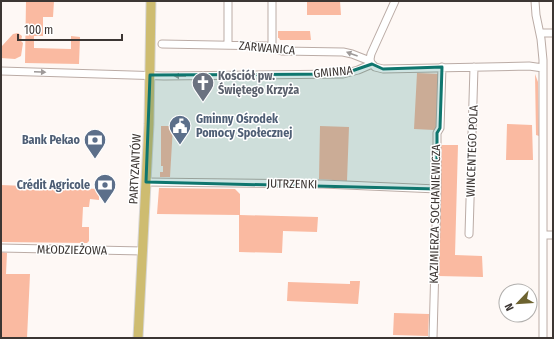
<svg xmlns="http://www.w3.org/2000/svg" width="554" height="339" font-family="'Fira Sans Condensed',sans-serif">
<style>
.green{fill:#fabaa1}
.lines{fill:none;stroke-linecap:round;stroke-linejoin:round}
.minor-casing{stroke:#bbaca6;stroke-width:9}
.major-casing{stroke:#d8d7d6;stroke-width:11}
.minor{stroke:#fff;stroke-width:7}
.major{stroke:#cebc70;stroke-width:9}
.oneway{fill:#9e9a99}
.marked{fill:#0f766e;fill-opacity:0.2;stroke:#0f766e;stroke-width:3;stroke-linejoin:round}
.labels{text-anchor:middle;stroke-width:3;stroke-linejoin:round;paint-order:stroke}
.street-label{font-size:12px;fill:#3c3633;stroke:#fff}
.worship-label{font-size:12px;font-weight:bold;fill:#5b616d;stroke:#fff;text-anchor:start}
.service-label{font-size:12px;font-weight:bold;fill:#4e5e75;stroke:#fff;text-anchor:end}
</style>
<rect width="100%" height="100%" fill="#fef8f5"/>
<path class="green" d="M26,1H54L53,17H43V36H34V48L71,49V36L80,37L79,64L25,63Z
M307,1H340L341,15H307Z
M278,31H310L311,40H280L279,38H278Z
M18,33L22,36L21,41L23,43L21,56L15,59L1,58L2,46L13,34Z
M417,73L440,74L437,128L434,130L414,129Z
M535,74L538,82L539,136L536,135Z
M507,124L532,125L533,160H506Z
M161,126H173L170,177H160V172H163V166H161Z
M320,126L349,127L347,181L319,179Z
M439,145H458L455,255L482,256L483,277L438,276Z
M1,185L99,189V200L90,199L89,207H83L82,227H89V241L87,243L1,242Z
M159,188L235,189L240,194V215L318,217L317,232L283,231L282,253L239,252V215L157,214Z
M1,252L7,253L6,274H30L27,338H1Z
M350,281H360L358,304L287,301L288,282L350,284Z
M394,313L429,314L428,336L393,335Z"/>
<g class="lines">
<g class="minor-casing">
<path id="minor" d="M535,1L536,15L541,39L543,60V338
M541,33H553
M162,44L266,46L282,51L343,52L352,54L370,61
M228,45V1
M272,47V1
M371,64L370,59L371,54L395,1
M372,64L375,67L383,69L529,66L543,68
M1,71L164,76L343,74L358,70L372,64
M146,182L323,184L437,189
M469,234L474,67
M543,235H553
M1,248L143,251
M433,338L437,189V133L440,128L442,67"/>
</g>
<g class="major-casing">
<path id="major" d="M138,338L149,124L151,1"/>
</g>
<use href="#minor" class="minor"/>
<use href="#major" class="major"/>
</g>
<defs><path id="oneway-solid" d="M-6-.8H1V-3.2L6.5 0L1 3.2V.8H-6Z"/></defs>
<g class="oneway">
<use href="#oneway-solid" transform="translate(352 54) rotate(-160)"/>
<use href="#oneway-solid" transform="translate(40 72) rotate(2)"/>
<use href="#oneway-solid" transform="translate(180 76) rotate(180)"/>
</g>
<path class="marked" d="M372,64L383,69L442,67L440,128L437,133V189L146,182L150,75L343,74Z"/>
<defs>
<g id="church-pin" transform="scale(1.15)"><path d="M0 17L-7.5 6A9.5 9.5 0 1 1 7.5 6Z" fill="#6b7280" stroke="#fff"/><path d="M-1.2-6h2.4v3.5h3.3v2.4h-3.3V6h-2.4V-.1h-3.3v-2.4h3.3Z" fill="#fff"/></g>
<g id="civic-pin" transform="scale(1.15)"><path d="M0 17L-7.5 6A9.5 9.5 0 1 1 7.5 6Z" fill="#5c6f8a" stroke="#fff"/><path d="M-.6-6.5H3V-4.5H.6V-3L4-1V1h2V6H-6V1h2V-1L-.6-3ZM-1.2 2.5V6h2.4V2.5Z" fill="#fff"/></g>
<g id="bank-pin" transform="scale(1.15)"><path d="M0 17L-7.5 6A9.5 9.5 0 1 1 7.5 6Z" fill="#5c6f8a" stroke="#fff"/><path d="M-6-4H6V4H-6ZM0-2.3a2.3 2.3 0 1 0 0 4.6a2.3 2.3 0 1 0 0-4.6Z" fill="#fff"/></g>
</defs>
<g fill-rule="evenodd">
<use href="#church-pin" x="203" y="83"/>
<use href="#civic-pin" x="180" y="126"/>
<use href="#bank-pin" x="95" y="140"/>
<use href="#bank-pin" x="105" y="185"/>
</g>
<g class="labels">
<g class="street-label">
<text transform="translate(267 48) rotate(5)" y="4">ZARWANICA</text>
<text transform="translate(333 72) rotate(-5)" y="4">GMINNA</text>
<text transform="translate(472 151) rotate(-88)" y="4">WINCENTEGO POLA</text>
<text transform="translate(135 169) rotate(-87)" y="4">PARTYZANTÓW</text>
<text transform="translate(292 184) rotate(1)" y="4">JUTRZENKI</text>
<text transform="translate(435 214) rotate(-89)" y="4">KAZIMIERZA SOCHANIEWICZA</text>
<text transform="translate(72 250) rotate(1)" y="4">MŁODZIEŻOWA</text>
</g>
<g class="worship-label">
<text x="218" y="80">Kościół pw.<tspan x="218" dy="14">Świętego Krzyża</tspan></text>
</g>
<g class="service-label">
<text x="196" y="123" text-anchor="start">Gminny Ośrodek<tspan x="196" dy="14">Pomocy Społecznej</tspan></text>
<text x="80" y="144">Bank Pekao</text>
<text x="90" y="189">Crédit Agricole</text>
</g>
</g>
<rect width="554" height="339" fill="none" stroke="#3c3633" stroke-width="4"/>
<g transform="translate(518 303) rotate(245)"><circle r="19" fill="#ffffff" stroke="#b1afad"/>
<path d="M0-3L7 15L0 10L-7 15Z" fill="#6d6330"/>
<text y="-6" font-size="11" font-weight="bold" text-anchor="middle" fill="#3c3633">N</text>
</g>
<path d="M18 34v6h104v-6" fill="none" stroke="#3c3633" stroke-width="2"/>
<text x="24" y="34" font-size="12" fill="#3c3633" stroke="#ffffff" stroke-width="3" paint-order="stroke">100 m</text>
</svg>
